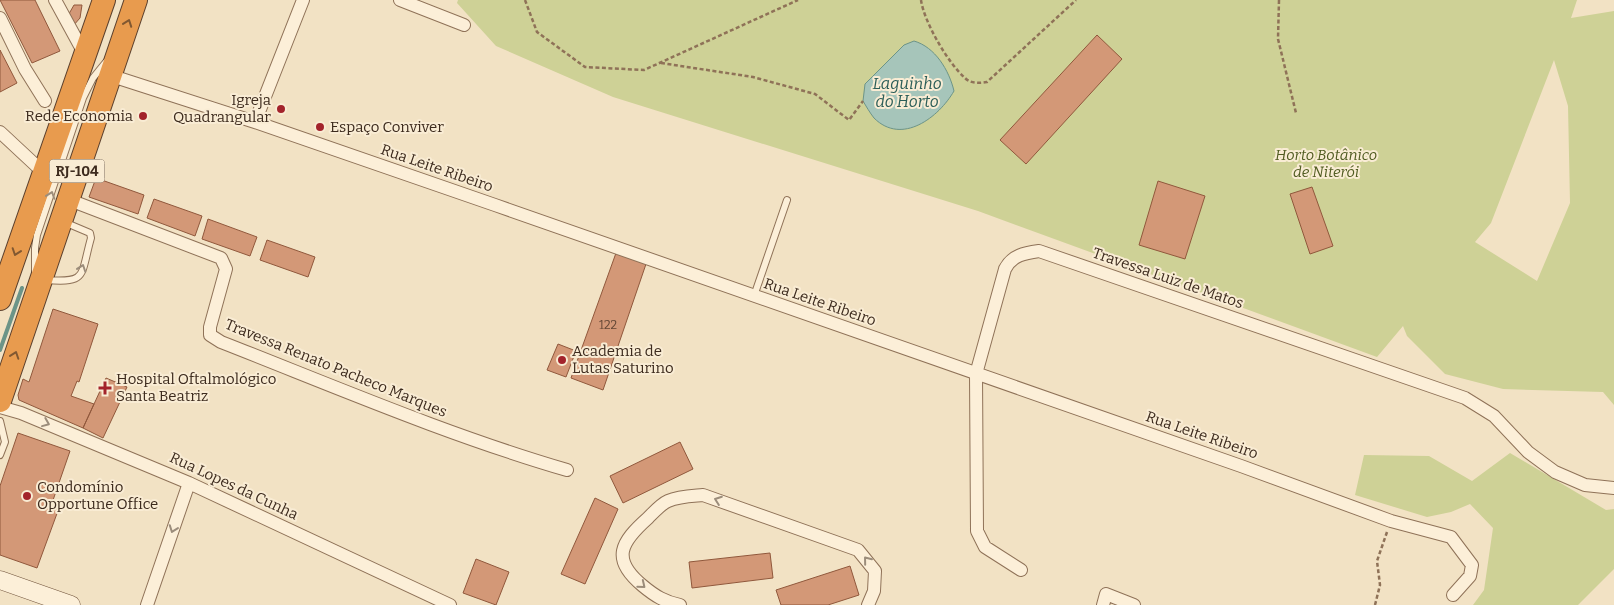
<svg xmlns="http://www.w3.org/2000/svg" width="1614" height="605" font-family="Bitter,serif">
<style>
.green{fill:#ced196;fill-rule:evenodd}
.water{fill:#a6c5ba;stroke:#6c9488}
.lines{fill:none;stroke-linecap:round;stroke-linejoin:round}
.stream{stroke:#6c9488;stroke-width:4}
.building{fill:#d39877;stroke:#90583c}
.lane-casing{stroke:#8f7258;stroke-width:8}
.street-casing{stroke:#8f7258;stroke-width:14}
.secondary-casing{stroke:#70533b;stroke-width:19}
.highway-casing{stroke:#5c402d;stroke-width:24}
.path{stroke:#8f7258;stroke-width:2.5;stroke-dasharray:4 2.5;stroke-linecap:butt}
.lane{stroke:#fcefd8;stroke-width:6}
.street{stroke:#fcefd8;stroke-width:12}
.secondary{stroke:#fcefd8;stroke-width:18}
.highway{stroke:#e89b4e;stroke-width:22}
.oneway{stroke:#815831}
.oneway2{stroke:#9c8d7b}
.poi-dot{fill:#a3232b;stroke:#f9ecd4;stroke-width:2}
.labels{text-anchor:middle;stroke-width:4;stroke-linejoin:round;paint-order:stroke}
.number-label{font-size:12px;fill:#624634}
.shield{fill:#f9ecd4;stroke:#756555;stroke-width:1}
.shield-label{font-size:14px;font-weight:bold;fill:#3d2b1e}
.poi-label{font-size:15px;fill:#3d2b1e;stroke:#f9ecd4;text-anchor:start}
.park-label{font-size:15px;font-style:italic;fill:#515c22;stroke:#f9ecd4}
.street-label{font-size:15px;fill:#3d2b1e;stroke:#f9ecd4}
.water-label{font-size:16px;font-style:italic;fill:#2c5e58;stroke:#f9ecd4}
</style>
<rect width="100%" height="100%" fill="#f2e2c4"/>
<path class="green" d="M458,0H1577L1571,18L1614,11V405L1603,392L1503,389L1445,374L1407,336L1403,326L1377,357L978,211L613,97L496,46L457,3ZM1554,60L1568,106L1570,203L1537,281L1475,242L1491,223Z
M1510,453L1606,510L1614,509V569L1578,605H1473L1484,590L1493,528L1470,504L1451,512L1427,517L1355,495L1364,455L1429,456L1472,481Z"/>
<path class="water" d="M914,41C935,47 949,70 954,91C939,117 902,146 874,118C870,113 866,106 863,101L865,84L904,45Z"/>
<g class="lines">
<path class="stream" d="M0,350L22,288"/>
</g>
<path class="building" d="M0,0H35L60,51L32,63Z
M74,5H82L80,18L73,26L66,19Z
M1097,35L1122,59L1026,164L1000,140Z
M0,50L17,83L0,92Z
M96,178L144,195L138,214L89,197Z
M1158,181L1205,196L1185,259L1139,245Z
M1312,187L1333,246L1310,254L1290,194Z
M154,199L202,216L195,236L147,218Z
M208,219L257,237L250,256L202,239Z
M267,240L315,257L308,277L260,260Z
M616,253L646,264L603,390L571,378Z
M53,309L98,324L79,382L77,381L71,396L94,404L83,428L19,400L18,395L23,379L29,382Z
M558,344L576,351L566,377L547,370Z
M106,378L127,387L103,438L83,428Z
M18,433L70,451L51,506L59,508L37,568L0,555V486Z
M680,442L693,469L623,503L610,476Z
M595,498L618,509L585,584L561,574Z
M770,553L773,578L692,588L689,562Z
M476,559L509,572L496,605L463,593Z
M850,566L859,595L828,605H781L776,590Z"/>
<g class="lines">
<g class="lane-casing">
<path id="lane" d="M35,273V248L37,235L83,98L93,78L106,62
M45,280C88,283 80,277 91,238L90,233L64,222
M754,296L787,200
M0,421L5,442L0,455"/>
</g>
<g class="street-casing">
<path id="street" d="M55,0L85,55
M400,0L464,25
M0,18L25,69L45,101
M109,75L255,122L495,205L1241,466L1391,521L1451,537L1472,565L1470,576L1453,595
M255,122L303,0
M0,132L44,173
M67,199L221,258L226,269L210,327V335L221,342C336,387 450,436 567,470
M0,407L21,413L189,483L450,605
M1021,570L985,547L977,531L976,374L1005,269C1012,255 1025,253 1039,251L1465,398L1494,416L1528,452L1555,472L1585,485L1614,488
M147,605L189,483
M680,605C665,602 655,596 643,586C610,559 621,542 648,518C654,512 661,504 668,501C679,496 691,496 703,495L858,550L875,571L874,591L868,605
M1103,605L1106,594L1134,605"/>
</g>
<g class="secondary-casing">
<path id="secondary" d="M0,580L71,605"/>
</g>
<g class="highway-casing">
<path id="highway" d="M0,299L104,0
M0,401L136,0"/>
</g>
<path class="path" d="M525,0L537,32L585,67L644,70L798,0
M921,0C924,22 948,63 965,78C971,84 979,83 987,82L1076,0
M1279,0L1278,39L1296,113
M661,63L753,77L815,94L849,120L863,101
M1375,605L1380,585L1377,561L1387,532"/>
<use href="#lane" class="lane"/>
<use href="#street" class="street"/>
<use href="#secondary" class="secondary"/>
<use href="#highway" class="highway"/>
</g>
<defs><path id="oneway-chevron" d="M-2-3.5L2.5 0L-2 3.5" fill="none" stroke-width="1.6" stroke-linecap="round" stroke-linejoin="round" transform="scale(1.25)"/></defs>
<g class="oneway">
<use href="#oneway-chevron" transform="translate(128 23) rotate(-70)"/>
<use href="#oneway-chevron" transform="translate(16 252) rotate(109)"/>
<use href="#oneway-chevron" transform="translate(15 355) rotate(-71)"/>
</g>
<g class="oneway2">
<use href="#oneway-chevron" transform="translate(51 195) rotate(-71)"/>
<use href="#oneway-chevron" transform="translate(82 268) rotate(-71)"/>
<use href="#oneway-chevron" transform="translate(46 423) rotate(22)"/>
<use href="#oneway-chevron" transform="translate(718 500) rotate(-160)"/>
<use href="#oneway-chevron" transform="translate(173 529) rotate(110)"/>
<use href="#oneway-chevron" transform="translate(867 560) rotate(-129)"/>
<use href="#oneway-chevron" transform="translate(642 585) rotate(39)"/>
</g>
<g class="poi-dot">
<circle cx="281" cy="109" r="5"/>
<circle cx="143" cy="116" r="5"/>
<circle cx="320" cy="127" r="5"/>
<circle cx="562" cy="360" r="5"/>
<path d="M102.5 380.5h5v5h5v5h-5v5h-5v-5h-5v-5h5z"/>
<circle cx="27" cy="496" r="5"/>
</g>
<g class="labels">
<g class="number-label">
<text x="608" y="329">122</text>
</g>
<rect class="shield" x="49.5" y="159.5" width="55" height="23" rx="4"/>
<g class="shield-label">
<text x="77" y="176">RJ-104</text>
</g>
<g class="poi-label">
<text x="271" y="105" text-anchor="end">Igreja<tspan x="271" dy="17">Quadrangular</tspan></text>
<text x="133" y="121" text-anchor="end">Rede Economia</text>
<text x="330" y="132">Espaço Conviver</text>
<text x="572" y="356">Academia de<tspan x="572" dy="17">Lutas Saturino</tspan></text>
<text x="116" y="384">Hospital Oftalmológico<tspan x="116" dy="17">Santa Beatriz</tspan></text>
<text x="37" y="492">Condomínio<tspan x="37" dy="17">Opportune Office</tspan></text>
</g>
<g class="park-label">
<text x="1326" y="160">Horto Botânico<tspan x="1326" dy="17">de Niterói</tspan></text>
</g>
<g class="street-label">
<text transform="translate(437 168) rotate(19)" y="5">Rua Leite Ribeiro</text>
<text transform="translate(1168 278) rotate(19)" y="5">Travessa Luiz de Matos</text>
<text transform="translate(820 302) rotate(19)" y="5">Rua Leite Ribeiro</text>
<text transform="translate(336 368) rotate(22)" y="5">Travessa Renato Pacheco Marques</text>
<text transform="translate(1202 435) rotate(19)" y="5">Rua Leite Ribeiro</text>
<text transform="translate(234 486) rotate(25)" y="5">Rua Lopes da Cunha</text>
</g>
<g class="water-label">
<text x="907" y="89">Laguinho<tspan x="907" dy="18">do Horto</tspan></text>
</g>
</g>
</svg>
